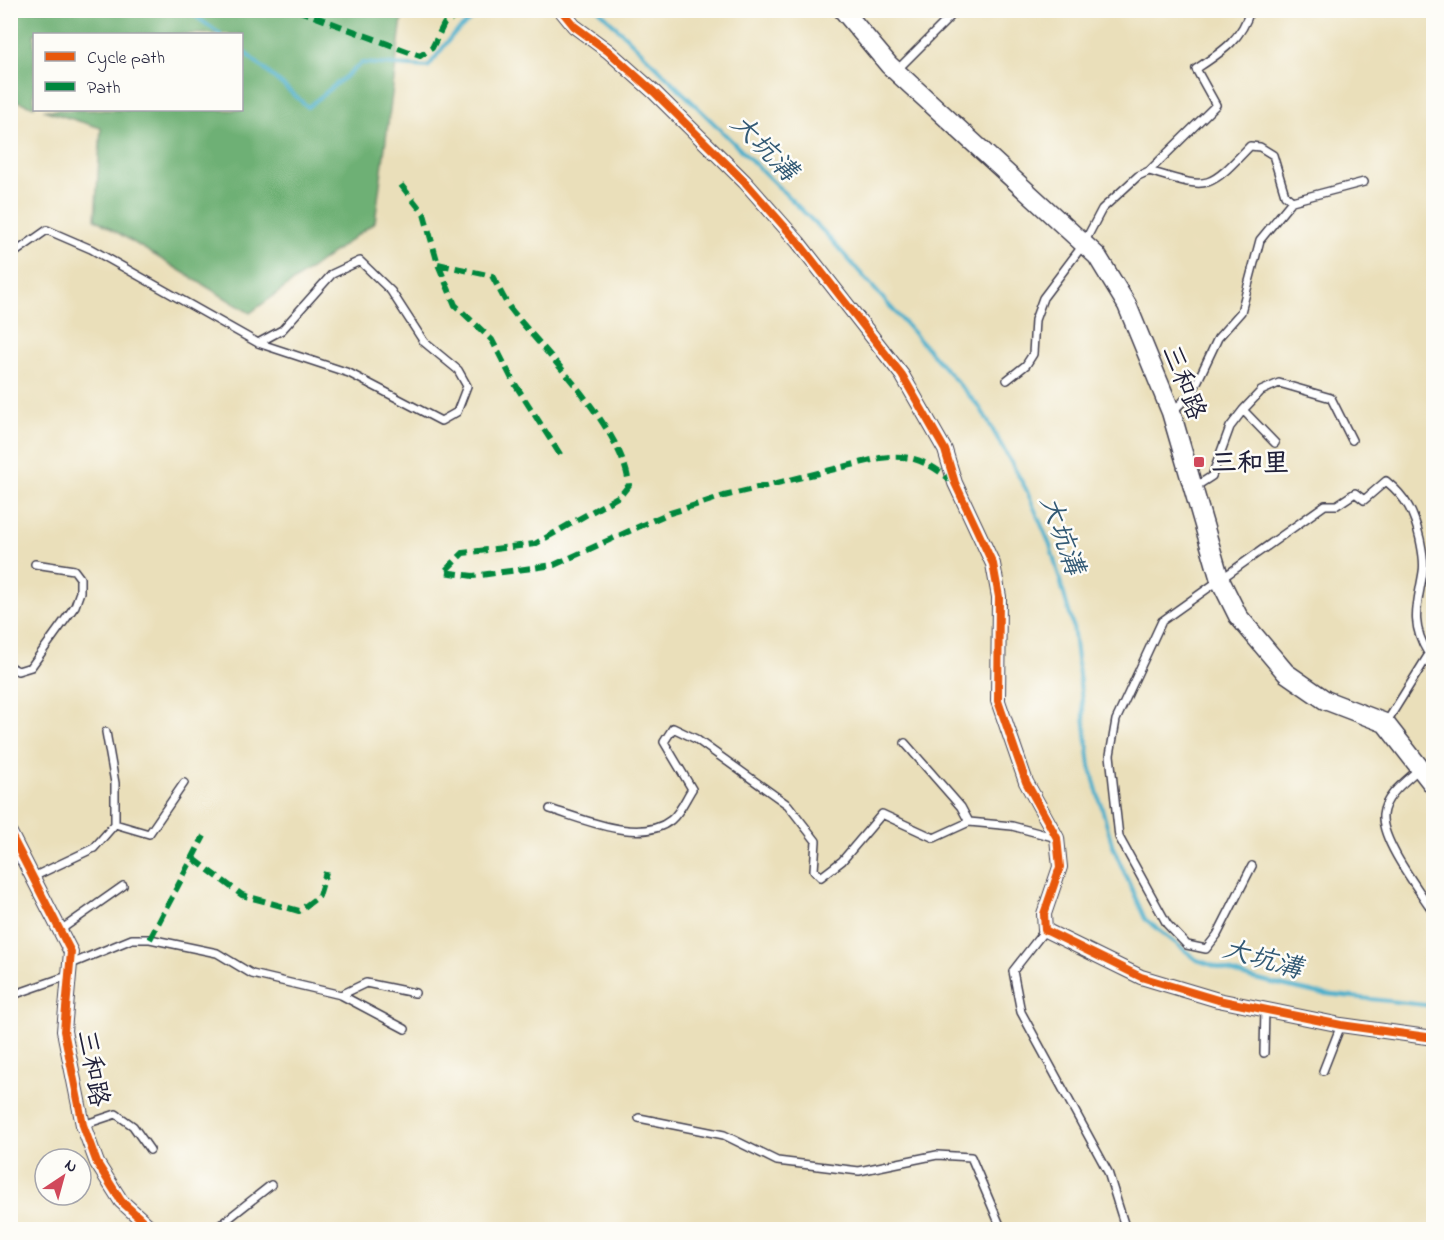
<svg xmlns="http://www.w3.org/2000/svg" width="1444" height="1240" font-family="'Indie Flower','LXGW WenKai TC',sans-serif">
<style>
.forest{fill:#6eb074;stroke:#486958;stroke-width:1.5}
.lines{fill:none;stroke-linecap:round;stroke-linejoin:round}
.stream{stroke:#4cafcb;stroke-width:4}
.lane-casing{stroke:#403e4e;stroke-width:10}
.street-casing{stroke:#403e4e;stroke-width:16}
.secondary-casing{stroke:#403e4e;stroke-width:21}
.lane{stroke:#fff;stroke-width:7}
.street{stroke:#fff;stroke-width:14}
.secondary{stroke:#fff;stroke-width:18}
.quiet{stroke:#00873e;stroke-width:6;stroke-dasharray:12 6;stroke-linecap:butt}
.cycleway-casing{stroke:#fdfcf7;stroke-width:11}
.cycleway{stroke:#e8590c;stroke-width:8}
.poi-dot{fill:#d1495b;stroke:#fdfcf7;stroke-width:2}
.labels{text-anchor:middle;stroke-width:5;stroke-linejoin:round;paint-order:stroke}
.street-label{font-size:26px;fill:#22223b;stroke:#fdfcf7}
.poi-label{font-size:26px;font-weight:bold;fill:#22223b;stroke:#fdfcf7;text-anchor:start}
.water-label{font-size:27px;font-style:italic;fill:#335a75;stroke:#fdfcf7}
</style>
<rect width="100%" height="100%" fill="#fdfcf7"/>
<filter id="ink" filterUnits="userSpaceOnUse"><feTurbulence type="fractalNoise" baseFrequency=".0167" numOctaves="2"/><feDisplacementMap in="SourceGraphic" scale="12" xChannelSelector="R" yChannelSelector="G"/><feConvolveMatrix kernelMatrix="1 2 1 2 8 2 1 2 1" color-interpolation-filters="sRGB"/></filter>
<filter id="wash" filterUnits="userSpaceOnUse"><feTurbulence type="fractalNoise" baseFrequency=".008" numOctaves="4" result="noise"/><feDisplacementMap in="SourceGraphic" scale="24" xChannelSelector="R" yChannelSelector="G"/><feGaussianBlur stdDeviation="1.35" result="paint"/><feColorMatrix in="noise" values="0 0 0 0 0 0 0 0 0 0 0 0 0 0 0 0 0 1.4 0 .05"/><feComposite in="paint" operator="in"/></filter>
<g filter="url(#wash)">
<rect width="100%" height="100%" fill="#eadfba"/>
<path class="forest" d="M11,10L403,11L375,222L250,313L95,219L101,128L43,110H242V34H34V107L11,99Z"/>
<g class="lines">
<path class="stream" d="M187,10L220,34
M599,10L825,233L981,409L1026,489L1050,545L1073,626L1090,766L1113,847L1145,919L1197,960L1250,978L1316,993L1434,1006
M242,50L308,107L362,63L428,67L452,36L482,10"/>
</g>
</g>
<g filter="url(#ink)">
<g class="lines">
<g class="lane-casing">
<path id="lane" d="M896,71L957,10
M1149,171L1216,105L1196,69C1220,53 1242,40 1250,10
M10,256L47,230L91,249L258,343L349,373L441,421L457,412L467,386L458,370L424,342L391,291L360,261L332,274L282,330L258,343
M1007,380L1026,365L1033,354L1035,320L1043,298L1083,245L1102,209L1138,176L1149,171C1209,189 1206,192 1250,146L1260,147L1273,155L1285,195L1292,201L1364,182
M1243,410L1275,443
M1173,411L1192,393L1218,338L1241,312L1260,240L1292,201
M1195,487L1212,476L1230,427L1243,410L1261,391L1279,383L1331,398L1352,440
M10,667L18,671L31,667L75,606L80,592V578L74,570L35,564
M1386,723L1434,646
M905,743L961,807L969,822
M1420,768C1406,781 1385,795 1383,815C1381,841 1419,890 1434,913
M550,809C584,819 640,845 671,820C680,813 686,798 692,789L664,742L673,728L696,739L788,805L816,841L814,870L821,877L842,861L882,814L934,838L969,822L1012,826L1057,838
M115,824L149,834L184,783
M1252,866L1217,935L1206,949L1187,945L1167,924L1119,837L1110,755L1116,720L1162,621L1325,505H1337L1355,493L1364,500L1386,481C1407,498 1414,513 1420,539C1422,550 1425,561 1423,572C1418,604 1409,622 1428,653
M33,877L94,848L115,824V783L106,732
M1045,930L1013,971L1021,1012L1108,1172L1126,1230
M59,931L123,886
M71,964L132,939H150L217,953L252,974L341,995L405,1029
M341,995L366,983L415,993
M10,996L70,975
M1264,1053L1265,1008
M1323,1071L1341,1025
M639,1118L724,1135L777,1161L859,1171L937,1155L971,1157L1002,1230
M83,1125L116,1114L133,1126L150,1150
M214,1230L271,1185"/>
</g>
<g class="street-casing">
<path id="street" d="M561,10L574,26L608,51L654,92L745,182L798,242L902,375L945,450L955,483L993,564L999,597L998,701L1026,782L1057,838L1060,867L1044,914L1045,930L1141,977L1218,1000L1341,1025L1434,1038
M10,833L71,952L64,1031L83,1125L97,1163L121,1201L153,1230"/>
</g>
<g class="secondary-casing">
<path id="secondary" d="M843,10L889,65L1097,256L1127,305L1171,412L1220,580L1238,616L1286,673L1325,700L1385,723L1434,786"/>
</g>
<use href="#lane" class="lane"/>
<use href="#street" class="street"/>
<use href="#secondary" class="secondary"/>
<path class="quiet" d="M297,10L420,56L432,48L444,24L465,10
M401,185L424,214L438,264L455,305L492,340L513,381L563,459
M438,264L492,276C498,286 503,298 510,308C544,352 624,429 629,485L621,495L535,544L463,553L444,572L473,576L554,565L667,514L724,496L880,458C914,453 928,463 954,482
M194,859L242,895L299,911L319,896L326,872
M150,939L204,836"/>
<g class="cycleway-casing">
<path id="cycleway" d="M561,10L574,26L608,51L654,92L745,182L798,242L902,375L945,450L955,483L993,564L999,597L998,701L1026,782L1057,838L1060,867L1044,914L1045,930L1141,977L1218,1000L1341,1025L1434,1038
M10,833L71,952L64,1031L83,1125L97,1163L121,1201L153,1230"/>
</g>
<use href="#cycleway" class="cycleway"/>
</g>
</g>
<rect class="poi-dot" x="1193" y="456" width="12" height="12" rx="3"/>
<g class="labels">
<g class="street-label">
<text transform="translate(1185 382) rotate(69)" y="9">三和路</text>
<text transform="translate(94 1068) rotate(80)" y="9">三和路</text>
</g>
<g class="poi-label">
<text x="1211" y="471">三和里</text>
</g>
<g class="water-label">
<text transform="translate(765 147) rotate(45)" y="9">大坑溝</text>
<text transform="translate(1063 535) rotate(70)" y="9">大坑溝</text>
<text transform="translate(1263 958) rotate(16)" y="9">大坑溝</text>
</g>
</g>
<rect width="1444" height="1240" fill="none" stroke="#fdfcf7" stroke-width="36"/>
<rect x="33" y="33" width="210" height="78" fill="#fdfcf7" stroke="#a5a5ac" stroke-width="1.5"/>
<rect x="45" y="52" width="30" height="9" fill="#e8590c" stroke="#a5a5ac" stroke-width="1.5"/>
<text x="87" y="63" font-size="18" fill="#22223b">Cycle path</text>
<rect x="45" y="82" width="30" height="9" fill="#00873e" stroke="#a5a5ac" stroke-width="1.5"/>
<text x="87" y="93" font-size="18" fill="#22223b">Path</text>
<g transform="translate(63 1177) rotate(36)"><circle r="28" fill="#fdfcf7" stroke="#a5a5ac" stroke-width="1.5"/>
<path d="M0-4.5L10 22L0 15L-10 22Z" fill="#d1495b"/>
<text y="-9" font-size="16" font-weight="bold" text-anchor="middle" fill="#22223b">N</text>
</g>
</svg>
